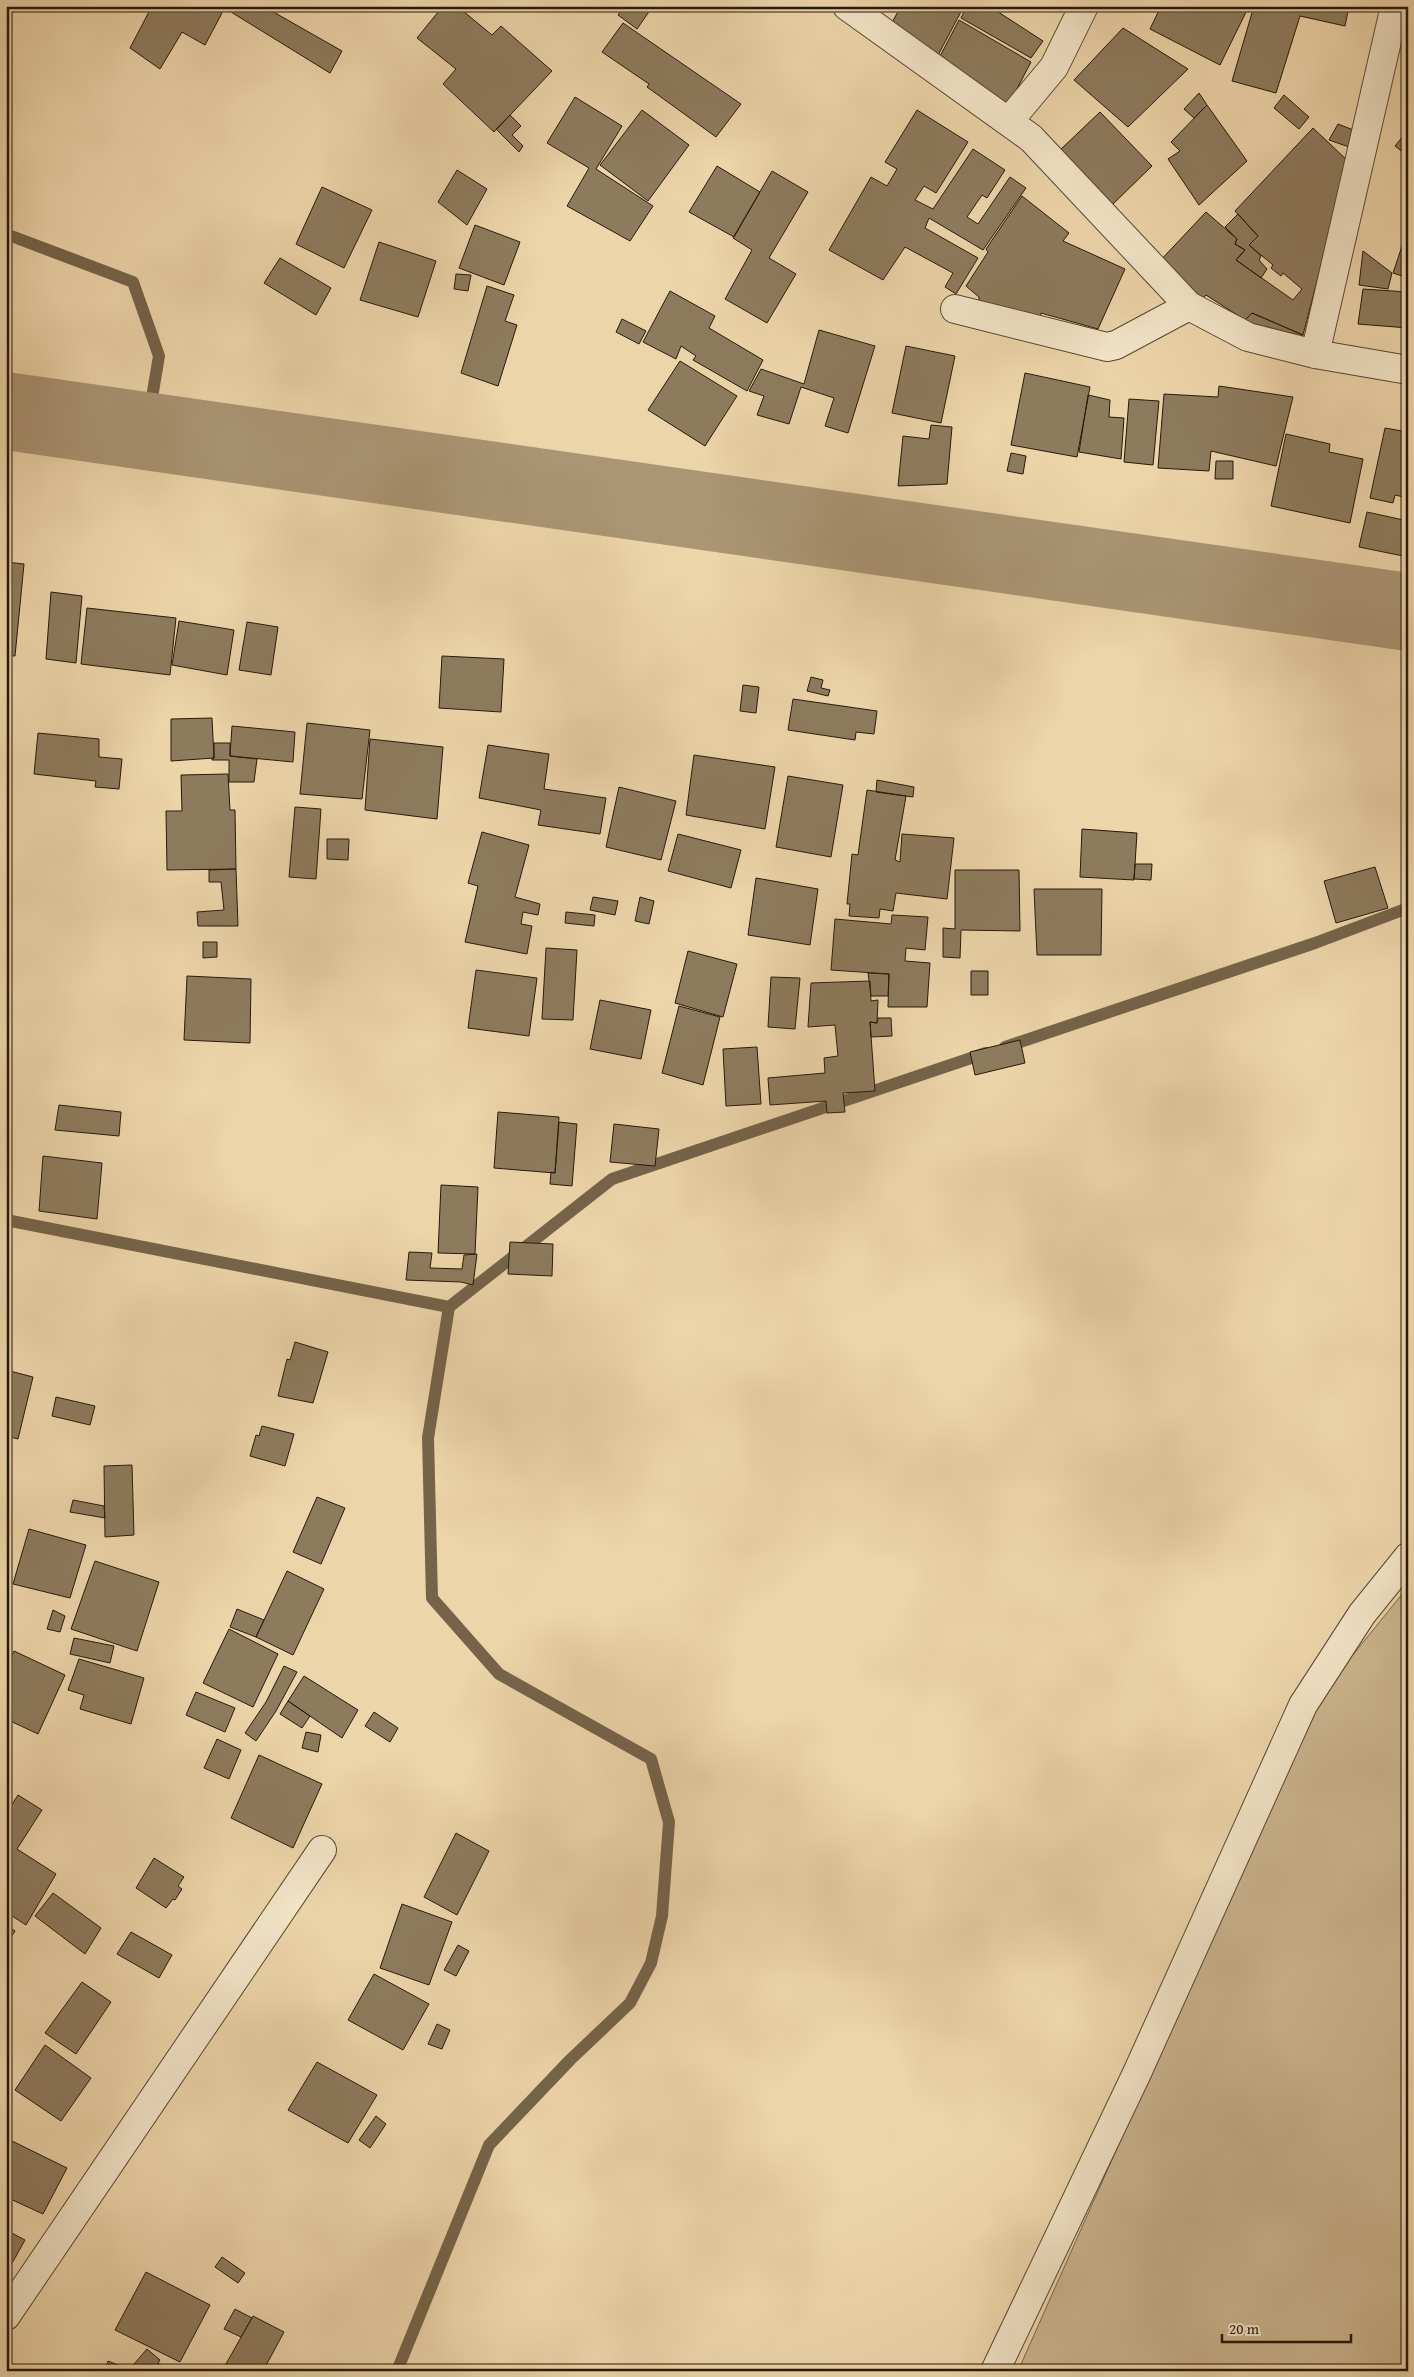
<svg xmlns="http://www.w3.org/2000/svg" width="1414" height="2377" font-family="'Gentium Book Plus',serif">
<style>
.green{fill:#cbb58f;stroke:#79674d}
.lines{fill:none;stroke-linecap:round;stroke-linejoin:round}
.stream{stroke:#76634a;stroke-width:12}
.river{stroke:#aa9574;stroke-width:78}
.building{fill:#8e7b5e;stroke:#27190b}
.minor-casing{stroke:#584833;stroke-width:30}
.minor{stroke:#f3e4c8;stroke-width:28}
</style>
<rect width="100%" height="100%" fill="#edd5aa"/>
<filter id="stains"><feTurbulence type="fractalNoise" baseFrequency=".004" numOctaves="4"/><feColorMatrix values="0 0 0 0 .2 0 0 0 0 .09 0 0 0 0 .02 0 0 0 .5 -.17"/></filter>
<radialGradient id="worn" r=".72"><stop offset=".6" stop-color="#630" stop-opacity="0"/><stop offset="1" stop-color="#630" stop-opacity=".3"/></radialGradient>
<path class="green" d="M1408,1587V2371H1018L1317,1699Z"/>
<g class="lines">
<path class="stream" d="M6,234L133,282L159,356L146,433
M1005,1047L1315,943L1408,908
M6,1220L449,1307
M397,2371L489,2145L570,2060L630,2003L651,1963L662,1916L669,1822L651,1759L499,1674L432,1598L428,1438L449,1307L612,1179L986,1053"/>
<path class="river" d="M6,411L1408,612"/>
</g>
<path class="building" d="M152,6H209L222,13L205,45L182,32L160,69L130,48Z
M235,6H263L342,51L330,73L231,12Z
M443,6H457L492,35L501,26L552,71L494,132L443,84L456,69L417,38Z
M624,6H653L637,29L618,15Z
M901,6H964L935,61L888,30Z
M967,6H989L1043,41L1031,58L961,18Z
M1161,6H1249L1220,65L1150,29Z
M1254,6H1349L1345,26L1300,16L1276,93L1232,81Z
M959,20L1031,62L1008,106L937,62Z
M623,23L741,104L716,137L647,87L649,84L602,52Z
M1123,28L1188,69L1128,127L1074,80Z
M1199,93L1207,105L1194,118L1184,109Z
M1284,95L1309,117L1299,129L1274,108Z
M575,97L622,126L596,169L653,206L630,241L567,206L589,168L547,143Z
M1207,105L1247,161L1199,205L1168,159L1180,151L1171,142Z
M642,110L689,145L648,201L600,165Z
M917,110L968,142L936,193L924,186L915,200L933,209L973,149L1005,170L987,198L982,195L967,217L978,224L1010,177L1026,188L983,250L929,218L925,228L978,258L956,294L945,287L953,273L905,247L883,280L829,250L871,177L887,186L897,169L885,162Z
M1100,112L1152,166L1111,206L1059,151Z
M510,115L521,126L512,135L523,146L519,152L496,129Z
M1338,124L1356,131L1349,147L1329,140Z
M1313,128L1348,161L1303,335L1252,313L1245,320L1206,295L1199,303L1158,263L1206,212L1237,239L1235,244L1245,250L1236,260L1293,300L1302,289L1283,273L1281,276L1271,268L1273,265L1249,245L1258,236L1235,211Z
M1408,130V156L1395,146Z
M717,166L760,192L734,237L689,212Z
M457,170L487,189L467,225L438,202Z
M772,171L808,192L769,258L796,274L767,323L725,299L752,250L733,238Z
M322,187L372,210L344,268L296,244Z
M1022,196L1069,233L1063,241L1125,269L1098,329L1041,313L1040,317L979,301V297L966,286L988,252L986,249Z
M1238,214L1258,236L1249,245L1261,256L1259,260L1267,269L1261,278L1236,260L1245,250L1235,244L1237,239L1225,227Z
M475,225L520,242L504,285L459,268Z
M1408,228V278L1393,273Z
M379,242L436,261L418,317L360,300Z
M1363,251L1392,273L1388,289L1359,285Z
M280,258L331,288L316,315L264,283Z
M456,274L471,275L468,291L454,289Z
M487,286L514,295L505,321L517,325L498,386L461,373Z
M1363,289L1408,292V328L1358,324Z
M670,291L715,316L709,328L763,360L747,391L693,360L696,356L681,346L676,359L643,342Z
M1252,313L1303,335L1301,340L1244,325L1245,320Z
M622,319L646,331L639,344L616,332Z
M819,330L875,346L848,433L825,426L834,398L801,387L789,424L757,415L764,396L749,391L761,369L804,384Z
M906,346L955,356L941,423L892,413Z
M680,361L737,396L705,446L648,410Z
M1025,373L1090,387L1077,457L1011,445Z
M1219,386L1293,397L1276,466L1211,451L1209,471L1158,468L1164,394L1218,397Z
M1088,395L1110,400L1109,417L1124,418L1121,459L1079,452Z
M1129,399L1159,401L1153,465L1124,462Z
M931,425L952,427L947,484L898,486L903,436L929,439Z
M1385,428L1408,432V498L1395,495L1393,503L1370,498Z
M1286,434L1330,444L1329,452L1363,459L1350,523L1271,506Z
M1011,453L1026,456L1023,474L1007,471Z
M1216,461H1233V479H1215Z
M1367,512L1408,521V557L1359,547Z
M6,562L24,564L15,656L6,655Z
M51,592L82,596L76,663L46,659Z
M87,608L176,618L170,675L81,664Z
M179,621L234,630L227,675L172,665Z
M247,622L278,627L271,675L239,670Z
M442,656L504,659L501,712L439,708Z
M811,677L823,680L821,688L830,690L828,696L807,691Z
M743,685L759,687L756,713L740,711Z
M793,699L877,711L874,734L856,732L855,740L788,730Z
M212,718L214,758L171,761V719Z
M307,723L370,730L362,799L300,794Z
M232,726L295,732L293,762L230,756Z
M38,733L99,739V757L122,759L119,789L95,787L96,781L34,774Z
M370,739L443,747L437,819L365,810Z
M214,743H230V756L257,759L254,782H229V760H212V758H214Z
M488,745L549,754L544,789L606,798L600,834L538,825L541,810L479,798Z
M694,755L775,767L765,829L686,815Z
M228,774L230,810H235L236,869L167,870L166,811H182L181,775Z
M788,776L843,785L831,857L776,847Z
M877,780L914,787L913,797L876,792Z
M619,787L676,801L661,860L606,847Z
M867,790L906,796L895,860L900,862L902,834L954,838L947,899L896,893L893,911L880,909L879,918L849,916L850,904H847L852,854L858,855Z
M295,807L321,809L316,879L289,877Z
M1082,829L1137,833L1134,880L1080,877Z
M482,832L529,845L515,897L540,904L538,915L523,912L521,924L532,926L527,954L465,942L478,886L468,883Z
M678,834L741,850L731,888L668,871Z
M327,839H349L348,860L327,859Z
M1135,864H1152L1151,880L1134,879Z
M1375,867L1388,908L1336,923L1324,881Z
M236,869L238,926H198L197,912L224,910L221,882H209V870Z
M955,870H1019L1020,931L961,930L960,958L943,957V928L955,929Z
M756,878L818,889L810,945L748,935Z
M1034,889H1102L1101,955H1037Z
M593,897L618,901L615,915L590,910Z
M640,897L654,901L649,924L635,921Z
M566,912L595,915L594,926L565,923Z
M892,915L928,917L925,950L906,948L905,961L930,963L927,1007H888L889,974L831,970L835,919L891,924Z
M203,942H217V957L203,958Z
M546,948L577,950L573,1020L542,1019Z
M688,951L737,964L723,1017L675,1003Z
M476,970L537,978L529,1036L468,1028Z
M971,971H988V995H971Z
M868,973L889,974L888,996H871Z
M187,976L251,979L250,1043L184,1040Z
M771,977L800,978L795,1029L768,1027Z
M870,981L871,1001L878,1000L877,1023L870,1022L875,1091L843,1093L845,1112L827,1113L826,1101L770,1105L768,1078L825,1073L824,1058L838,1056L835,1025L808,1027L811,983Z
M600,1000L651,1010L641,1059L590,1049Z
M679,1006L720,1017L703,1085L662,1073Z
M878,1018H891L892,1036L871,1037L870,1022L877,1023Z
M1020,1040L1025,1063L975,1075L970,1052Z
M757,1047L761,1104L726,1106L723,1049Z
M59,1105L121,1112L119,1136L55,1130Z
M498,1112L559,1117L555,1173L494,1168Z
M559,1122L577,1124L572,1186L550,1184L551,1172L555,1173Z
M614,1124L659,1129L655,1166L610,1162Z
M43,1156L102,1163L97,1219L39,1211Z
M441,1185L478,1187L475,1254L438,1253Z
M510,1242L553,1244L552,1276L508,1274Z
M409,1252L432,1253L430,1268L462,1269L464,1255L477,1254L473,1285L461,1282L406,1280Z
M295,1342L328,1352L313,1403L278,1396L287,1359L290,1360Z
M6,1370L33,1377L18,1439L6,1436Z
M56,1397L95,1406L90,1425L52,1416Z
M262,1426L294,1434L285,1466L250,1456L256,1435L259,1436Z
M132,1465L134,1535L105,1537L104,1466Z
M317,1497L345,1508L321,1564L293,1552Z
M73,1500L104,1506L105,1518L70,1512Z
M29,1529L86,1545L70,1598L13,1584Z
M95,1561L159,1582L137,1651L71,1629Z
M287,1571L324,1589L293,1655L256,1637Z
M237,1609L264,1620L256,1637L230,1627Z
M53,1610L65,1616L60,1632L47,1629Z
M229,1629L278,1654L253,1707L203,1683Z
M74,1638L114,1646L110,1663L70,1654Z
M14,1651L65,1675L38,1734L6,1719V1668Z
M79,1659L144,1678L131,1724L80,1709L84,1695L68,1690Z
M284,1666L297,1672L276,1711L256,1741L245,1733L266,1702Z
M304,1676L358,1710L342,1738L288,1701Z
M196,1692L235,1708L225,1732L186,1715Z
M288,1701L310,1716L302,1728L280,1714Z
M374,1712L398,1728L390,1742L365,1726Z
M306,1732L321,1735L318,1752L302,1748Z
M217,1739L241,1750L229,1779L204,1768Z
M259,1755L322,1784L293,1848L231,1818Z
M18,1795L42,1810L17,1849L56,1874L26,1925L6,1912V1814Z
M456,1833L489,1851L457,1915L424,1897Z
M154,1858L184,1877L178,1886L182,1889L175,1900L173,1899L166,1908L136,1888Z
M53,1893L101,1928L85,1954L35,1916Z
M402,1904L452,1922L429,1985L380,1968Z
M6,1925L15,1931L6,1945Z
M131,1932L172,1955L159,1978L117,1954Z
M458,1945L469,1951L456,1976L444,1970Z
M374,1974L429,2004L403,2050L348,2020Z
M82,1982L111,2002L76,2054L45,2033Z
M437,2024L450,2030L442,2049L428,2044Z
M45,2045L91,2078L61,2121L15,2090Z
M317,2062L377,2095L348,2143L288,2110Z
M376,2116L386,2124L370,2148L359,2140Z
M10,2140L67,2168L43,2214L6,2197V2147Z
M6,2230L25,2240L6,2274Z
M222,2257L245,2273L238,2283L215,2267Z
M146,2272L210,2305L180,2362L115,2330Z
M235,2309L252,2318L241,2337L224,2329Z
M253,2316L284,2332L263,2371H222Z
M147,2349L160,2360L158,2363L167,2371L129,2370Z
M108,2361L125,2368L124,2371H105Z"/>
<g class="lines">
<g class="minor-casing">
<path id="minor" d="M847,6L1031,138L1189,306
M1009,121L1054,67L1084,6
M955,309L1107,347L1116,345L1189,306L1248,337L1315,354L1408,370
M1315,354L1395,6
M6,2316L322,1850
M995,2371L1137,2073L1303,1705L1362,1614L1408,1557"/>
</g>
<use href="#minor" class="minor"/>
</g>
<rect width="1414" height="2377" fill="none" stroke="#edd5aa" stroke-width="25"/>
<rect x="8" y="8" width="1399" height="2362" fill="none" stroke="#27190b" stroke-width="2.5"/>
<rect x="12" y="12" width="1389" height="2352" fill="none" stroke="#27190b"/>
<path d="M1222 2334v8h129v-8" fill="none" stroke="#27190b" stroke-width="2.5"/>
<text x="1229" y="2334" font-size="15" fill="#27190b" stroke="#f3e4c8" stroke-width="4" paint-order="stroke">20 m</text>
<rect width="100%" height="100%" filter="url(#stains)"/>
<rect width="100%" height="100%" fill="url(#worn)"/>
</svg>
